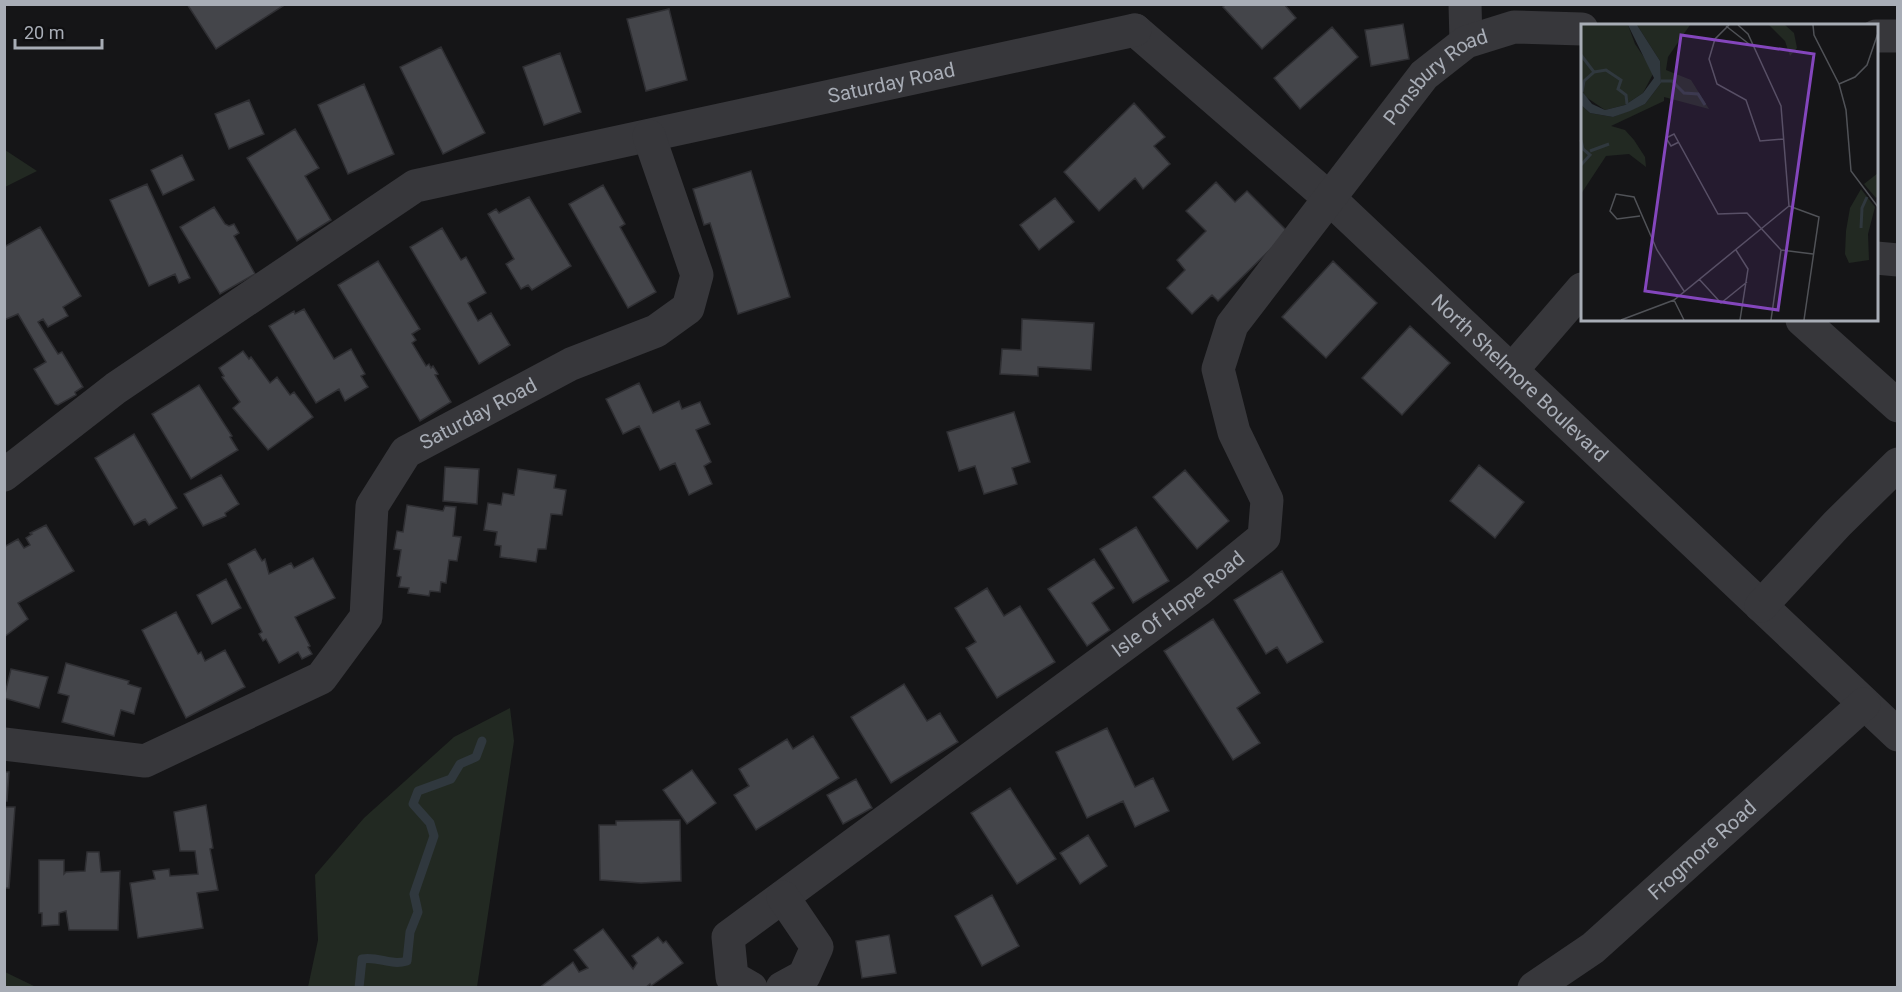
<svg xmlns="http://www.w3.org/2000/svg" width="1902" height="992" font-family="Roboto,sans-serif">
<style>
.green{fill:#222922}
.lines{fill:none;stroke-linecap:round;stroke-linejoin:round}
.stream{stroke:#30383e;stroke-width:9}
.building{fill:#44454a;stroke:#2f2f33;stroke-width:1.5}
.minor{stroke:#37373b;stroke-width:33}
.labels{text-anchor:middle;stroke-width:4.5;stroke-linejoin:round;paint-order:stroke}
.street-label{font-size:20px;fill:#a8adb6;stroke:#101012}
.inset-river{fill:none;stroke:#30383e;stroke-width:3}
.inset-road{fill:none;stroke:#505257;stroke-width:1.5}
.view{fill:#8446bd;fill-opacity:0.15;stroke:#8446bd;stroke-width:3}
.inset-edge{fill:none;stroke:#a8adb6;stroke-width:3}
</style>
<rect width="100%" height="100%" fill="#151517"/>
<path class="green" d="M5,150L37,171L5,187Z
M510,708L514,741L477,987H308L318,940L315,875L364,818L454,737Z
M5,972L36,987H5Z"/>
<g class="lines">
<path class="stream" d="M359,988L362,959C379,956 390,966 407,961L410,932L418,912L414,894L434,836L430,823L413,804L418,791L451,779L460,764L476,757L482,741"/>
</g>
<path class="building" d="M187,4H286L216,49Z
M1226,4H1284L1296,18L1262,49L1223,7Z
M669,9L687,80L646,91L627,19Z
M1403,24L1409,59L1371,66L1365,30Z
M1332,27L1358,57L1300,109L1274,78Z
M441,47L485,133L443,154L400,67Z
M560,53L581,112L544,125L523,67Z
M364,84L394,154L348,174L318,105Z
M249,100L264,134L229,149L215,114Z
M1134,103L1165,137L1154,146L1170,164L1143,189L1135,178L1099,211L1064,172Z
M295,129L319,168L305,176L331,220L297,241L247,158Z
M182,155L194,180L163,195L151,170Z
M751,171L790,297L738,314L710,223L704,225L693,189Z
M1216,182L1235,202L1247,191L1288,232L1218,301L1212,295L1192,314L1167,288L1185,270L1177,260L1206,231L1186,211Z
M147,184L190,278L179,283L175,274L149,286L110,200Z
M603,185L625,224L620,227L656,292L628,308L569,204Z
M529,197L571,266L532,290L528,285L521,289L506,264L514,259L488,214L496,209L499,213Z
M1055,198L1074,222L1039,250L1020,225Z
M214,207L225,224L229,226L234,224L239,233L234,236L255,274L220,294L180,227Z
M40,227L81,296L63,307L68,316L48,327L43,319L38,322L58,354L62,352L83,387L75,392L76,395L58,405L55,404L34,369L46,362L18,314L4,320V247Z
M442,228L461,260L466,257L486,293L468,303L478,321L491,313L510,345L479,364L410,247Z
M378,261L420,329L412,334L416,340L412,343L426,366L429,364L431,368L433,366L438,374L435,375L451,402L420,421L338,285Z
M1333,261L1377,303L1326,358L1282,317Z
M304,309L334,359L351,349L365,374L361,376L368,387L345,401L339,389L316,403L269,326L294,311L295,314Z
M1022,319L1094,323L1091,370L1038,367V376L1000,374L1002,349L1021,350Z
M1410,326L1450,363L1402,415L1362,378Z
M243,351L249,359L251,357L270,383L277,377L290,395L294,392L313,417L268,450L233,408L240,402L222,377L224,376L219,368Z
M639,383L653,413L679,401L682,409L700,402L710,424L696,430L711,462L704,466L712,484L689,495L675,463L660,470L639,426L623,434L606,399Z
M199,385L232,436L230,437L238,450L191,479L152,414Z
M1014,412L1030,462L1012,468L1017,484L984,494L975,466L959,471L947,432Z
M134,434L177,508L149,525L145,519L134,525L95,458Z
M1479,465L1524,502L1495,538L1450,501Z
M445,467L479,469L477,504L443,501Z
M518,469L556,475L554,488L566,490L562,515L551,514L546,549H538L536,562L500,557L501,546L495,545L497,532L484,530L488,503L501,505L503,493L514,495Z
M1185,470L1229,521L1197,549L1153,497Z
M221,475L239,504L225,513L226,516L203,526L184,494Z
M407,505L443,511L445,506L456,507L453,536L461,537L457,561L449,560L446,583L441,582L440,592L430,591L429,596L408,593L409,588L399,587L401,577L397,576L401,550L394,549L397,531L403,532Z
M46,525L74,571L18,603L28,619L4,637V547L18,539L24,548L30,545L26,538L32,534L30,533Z
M1136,527L1169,581L1133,603L1100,549Z
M255,549L262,561L265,559L269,574L291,563L294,568L313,558L335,598L295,617L310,646L308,647L312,654L302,659L298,652L279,663L266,639L263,641L259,634L262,632L228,564Z
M1094,559L1114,588L1092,603L1110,630L1087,646L1048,589Z
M1282,571L1323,642L1287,663L1277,647L1266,654L1234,600Z
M226,579L241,608L212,624L197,595Z
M987,588L1004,616L1020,606L1055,662L997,698L966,648L976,642L955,608Z
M176,612L198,654L201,652L205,661L225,650L245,687L186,718L142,630Z
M1213,619L1260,693L1237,708L1260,743L1233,760L1164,651Z
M66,663L129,681L128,684L141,688L134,714L121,710L114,736L62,722L69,696L58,693Z
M11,669L48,677L39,708L4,698Z
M904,684L927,721L940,713L958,742L891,783L851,717Z
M1107,728L1135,787L1153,778L1169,811L1135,827L1123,801L1087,818L1056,752Z
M813,736L839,778L756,830L734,795L749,786L739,769L787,739L793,749Z
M692,770L716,803L687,824L663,790Z
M4,772H9L7,801H4Z
M856,779L872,808L843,824L827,795Z
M1010,788L1056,859L1017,884L971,813Z
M206,805L213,848L210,849L218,890L197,893L203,928L138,938L130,883L155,879L153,871L169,869L170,876L198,874L195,851H180L174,812Z
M4,807H15L9,888H4Z
M680,820L681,881L641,883L600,880L599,825H616V821Z
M1088,835L1107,866L1080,884L1060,853Z
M87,852H99L101,872L120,871L118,930H69L66,911L59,913V925L42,926V913H39V860H64V874L66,872L85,871Z
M992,895L1019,946L982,966L955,916Z
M603,929L633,969L637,963L632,956L658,937L663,943L666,941L683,963L651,986L650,984L645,988H539L573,962L579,972L588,968L574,950Z
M889,935L896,973L862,978L856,941Z"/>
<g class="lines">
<g class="minor">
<path d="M1465,4L1466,42"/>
<path id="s1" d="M1135,30L1329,198L1898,735"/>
<path d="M1876,36H1898"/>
<path d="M1876,258L1898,260"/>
<path d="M1802,320L1898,406"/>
<path d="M1512,370L1582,289"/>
<path id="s2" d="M4,475L116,388L415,186L1135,30"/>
<path d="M1761,606L1837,524L1898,464"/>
<path id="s3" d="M4,744L145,761L321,678L366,617L372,506L406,452L571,364L656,331L688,308L697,275L649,136"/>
<path id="s4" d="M751,988L732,977L728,937L1199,590L1264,537L1267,500L1234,432L1218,369L1232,325L1424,75L1466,42L1514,27L1582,29"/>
<path d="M782,988L804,976L817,947L783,897"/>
<path id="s5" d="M1534,988L1593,948L1864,704"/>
</g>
</g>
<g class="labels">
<g class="street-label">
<text dy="7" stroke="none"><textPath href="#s4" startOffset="1278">Ponsbury Road</textPath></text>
<text dy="7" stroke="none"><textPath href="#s2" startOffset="990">Saturday Road</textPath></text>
<text dy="7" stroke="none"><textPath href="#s1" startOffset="519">North Shelmore Boulevard</textPath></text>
<text dy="7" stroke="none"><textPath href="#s3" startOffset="669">Saturday Road</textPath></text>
<text dy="7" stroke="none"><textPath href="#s4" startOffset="622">Isle Of Hope Road</textPath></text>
<text dy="7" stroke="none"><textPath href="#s5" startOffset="218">Frogmore Road</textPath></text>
</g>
</g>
<g transform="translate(1581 24)">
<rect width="297" height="297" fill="#151517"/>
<path d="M0,1H47L54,20L73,48L62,69L44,81L24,86L5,73L0,66ZM56,1H109L87,33L85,46L110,56L128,85L83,73V77L30,102L44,106L53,116L64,133L65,143L48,130L25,132L0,170V81L9,89L32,93L64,80L80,59L79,37ZM188,1H204L213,9L216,24L209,32L204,17ZM297,149V171L295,174L283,160ZM280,165L294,183L287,210L288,236L268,239L264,230L265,207L269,184Z" fill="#222922"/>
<path d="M47,1H56L79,37L80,59L64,80L49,87L32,93L9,89L0,81V66L11,80L24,86L44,81L62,69L73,54Z" fill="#30383e"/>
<path class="inset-river" d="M0,31L13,48L3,57L1,68M13,48L25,46L40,56L37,65L45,71L46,80M80,57H91L103,69L117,70L124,81M0,116L2,125L9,131L0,141M9,127L28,120M280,204L281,184L286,173"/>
<path class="inset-road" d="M148,1L134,15L128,35L136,60L165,76L179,117L203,115M157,1L167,10L200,82L208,182M232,1L233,11L258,60L265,86L270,147L297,183M145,2L168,20M258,60L274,53L286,41L297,9M98,118L90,122L85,114L93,110L137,190L166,189L200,226L190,296M208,182L238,193L223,296M59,192L36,195L29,187L35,170L53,173L76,226L103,267M155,226L167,245L159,296M200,226L232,230M118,255L140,279L166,258M93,276L103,296M40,296L93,276L208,182"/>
<path class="view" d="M100,11L233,30L197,286L64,267Z"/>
<rect width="297" height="297" class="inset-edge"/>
</g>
<rect width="1902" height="992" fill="none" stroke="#a8adb6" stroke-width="12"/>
<path d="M15 39v9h87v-9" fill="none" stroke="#a8adb6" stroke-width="3"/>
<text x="24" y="39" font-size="18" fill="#a8adb6" stroke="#101012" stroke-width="4.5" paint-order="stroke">20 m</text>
</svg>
